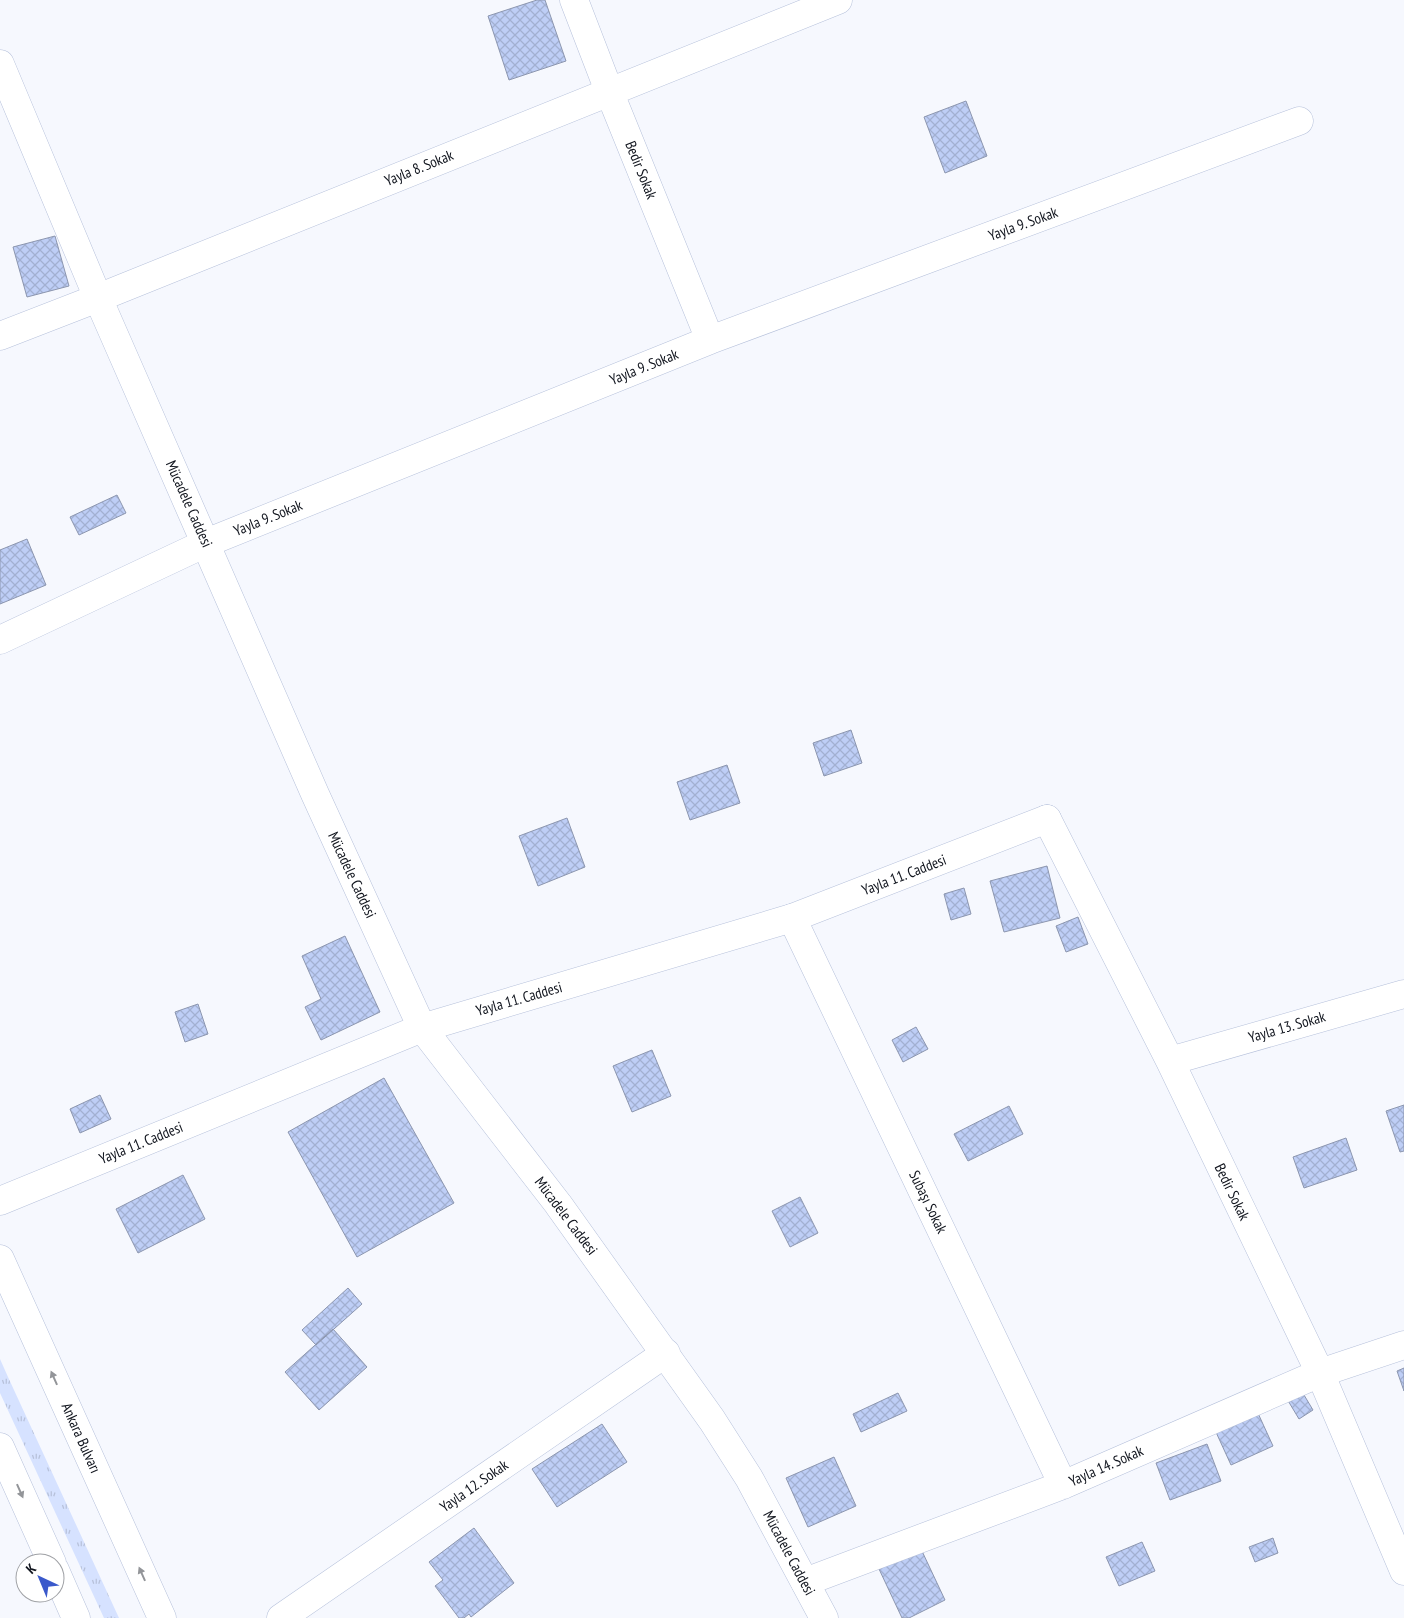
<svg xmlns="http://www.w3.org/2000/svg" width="1404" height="1618" font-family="'PT Sans Narrow',sans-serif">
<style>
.grass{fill:url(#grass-tufts)}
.building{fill:url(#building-cross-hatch);stroke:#8c96af}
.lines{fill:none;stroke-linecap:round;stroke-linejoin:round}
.minor-casing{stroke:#b6c1db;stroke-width:29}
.tertiary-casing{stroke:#b6c1db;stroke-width:29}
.secondary-casing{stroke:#b6c1db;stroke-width:29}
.minor{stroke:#fff;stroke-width:28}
.tertiary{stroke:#fff;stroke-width:28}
.secondary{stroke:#fff;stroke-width:28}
.oneway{fill:#939599}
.labels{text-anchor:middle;stroke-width:4;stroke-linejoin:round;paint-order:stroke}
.street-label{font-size:15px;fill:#10141d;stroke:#fff}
</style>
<defs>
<pattern id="grass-tufts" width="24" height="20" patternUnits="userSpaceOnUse" patternTransform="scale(1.25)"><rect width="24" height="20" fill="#d6e2ff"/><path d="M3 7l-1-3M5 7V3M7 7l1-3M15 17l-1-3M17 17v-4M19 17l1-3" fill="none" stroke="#b7c1da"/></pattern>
<pattern id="building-cross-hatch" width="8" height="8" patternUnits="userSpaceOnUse" patternTransform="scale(1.25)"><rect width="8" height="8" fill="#becef6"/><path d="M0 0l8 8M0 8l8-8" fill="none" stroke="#a2b0d2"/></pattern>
</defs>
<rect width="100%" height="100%" fill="#f6f8fe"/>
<path class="grass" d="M0,1359L8,1377L119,1618H104L0,1393Z"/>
<path class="building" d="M537,0H545L566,61L509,80L488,16Z
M966,101L987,156L945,173L924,117Z
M55,236L69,286L27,297L13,247Z
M117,495L126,513L79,535L70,517Z
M27,539L46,585L0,604V550Z
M851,730L862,763L824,776L813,743Z
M727,765L740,803L690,820L677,782Z
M567,818L585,867L538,886L519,836Z
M1047,866L1060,918L1004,932L990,881Z
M964,888L971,914L951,920L944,894Z
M1078,917L1088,944L1066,952L1056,926Z
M345,936L380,1012L321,1040L305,1007L321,999L302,956Z
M198,1004L208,1034L185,1042L175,1012Z
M916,1027L928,1049L903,1062L892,1040Z
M652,1050L671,1096L632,1112L613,1066Z
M384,1078L454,1203L357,1257L288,1132Z
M100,1095L111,1119L80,1133L70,1109Z
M1404,1105V1151L1400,1152L1386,1111Z
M1009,1106L1023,1134L968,1161L954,1134Z
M1346,1138L1357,1170L1304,1188L1293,1157Z
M183,1175L205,1219L138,1253L116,1209Z
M800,1197L818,1233L790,1247L772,1211Z
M348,1288L362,1304L316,1345L302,1330Z
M333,1329L367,1367L319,1410L285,1372Z
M1404,1368V1391L1397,1371Z
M1301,1390L1313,1410L1299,1419L1287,1399Z
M898,1393L907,1411L861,1432L853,1414Z
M1257,1411L1273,1446L1231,1465L1215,1430Z
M602,1424L627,1462L557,1507L532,1469Z
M1207,1444L1221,1481L1170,1500L1156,1463Z
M834,1457L856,1506L808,1527L786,1478Z
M474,1528L514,1583L471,1617L469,1614L464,1618H459L435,1586L443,1580L429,1562Z
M1273,1538L1278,1553L1255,1562L1249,1547Z
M1142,1542L1155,1571L1119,1586L1106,1557Z
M921,1549L945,1600L909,1618H902L879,1569Z"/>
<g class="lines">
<g class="minor-casing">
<path id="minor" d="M574,0L609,91L710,340
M0,336L98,298L838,0
M0,640L206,543L710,340L1299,121
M1047,819L1170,1061L1320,1373L1404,1571
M792,918L1063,1485
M1170,1061L1404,994
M805,1582L1063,1485L1320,1373L1404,1345
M281,1618L666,1353"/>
</g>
<g class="tertiary-casing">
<path id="tertiary" d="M0,64L98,298L315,794L422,1028L558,1204L712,1420L749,1478L824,1618
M0,1201L422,1028L792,918L1047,819"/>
</g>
<g class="secondary-casing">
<path id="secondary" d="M0,1259L162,1618
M0,1447L52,1563
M55,1570L76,1618"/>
</g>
<use href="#minor" class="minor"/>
<use href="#tertiary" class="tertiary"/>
<use href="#secondary" class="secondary"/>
</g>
<defs><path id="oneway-solid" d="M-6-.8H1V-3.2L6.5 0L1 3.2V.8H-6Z" transform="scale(1.25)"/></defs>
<g class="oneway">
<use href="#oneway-solid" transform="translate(54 1378) rotate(-114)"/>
<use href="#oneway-solid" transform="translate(20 1491) rotate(66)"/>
<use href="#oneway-solid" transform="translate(142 1574) rotate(-114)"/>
</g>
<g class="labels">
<g class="street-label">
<text transform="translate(419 168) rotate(-22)" y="5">Yayla 8. Sokak</text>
<text transform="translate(641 170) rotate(68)" y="5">Bedir Sokak</text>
<text transform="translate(1023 224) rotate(-20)" y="5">Yayla 9. Sokak</text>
<text transform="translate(644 367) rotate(-22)" y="5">Yayla 9. Sokak</text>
<text transform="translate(189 504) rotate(66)" y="5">Mücadele Caddesi</text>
<text transform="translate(268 518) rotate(-22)" y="5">Yayla 9. Sokak</text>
<text transform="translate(352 875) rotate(65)" y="5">Mücadele Caddesi</text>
<text transform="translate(904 875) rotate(-21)" y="5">Yayla 11. Caddesi</text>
<text transform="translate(519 999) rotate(-16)" y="5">Yayla 11. Caddesi</text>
<text transform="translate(1287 1027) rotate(-16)" y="5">Yayla 13. Sokak</text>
<text transform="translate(141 1143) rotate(-22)" y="5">Yayla 11. Caddesi</text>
<text transform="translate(1232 1192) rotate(64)" y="5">Bedir Sokak</text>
<text transform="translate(928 1202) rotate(64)" y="5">Subaşı Sokak</text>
<text transform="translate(566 1216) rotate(53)" y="5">Mücadele Caddesi</text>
<text transform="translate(81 1438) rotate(66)" y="5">Ankara Bulvarı</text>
<text transform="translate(1106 1466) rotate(-24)" y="5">Yayla 14. Sokak</text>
<text transform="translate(474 1486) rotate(-35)" y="5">Yayla 12. Sokak</text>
<text transform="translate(789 1553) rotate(62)" y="5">Mücadele Caddesi</text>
</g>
</g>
<g transform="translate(40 1578) rotate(316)"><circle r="24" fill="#ffffff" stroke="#9fa1a5"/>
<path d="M0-4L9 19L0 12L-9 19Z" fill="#3a59cb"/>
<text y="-8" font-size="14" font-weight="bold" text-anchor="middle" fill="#10141d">K</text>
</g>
</svg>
